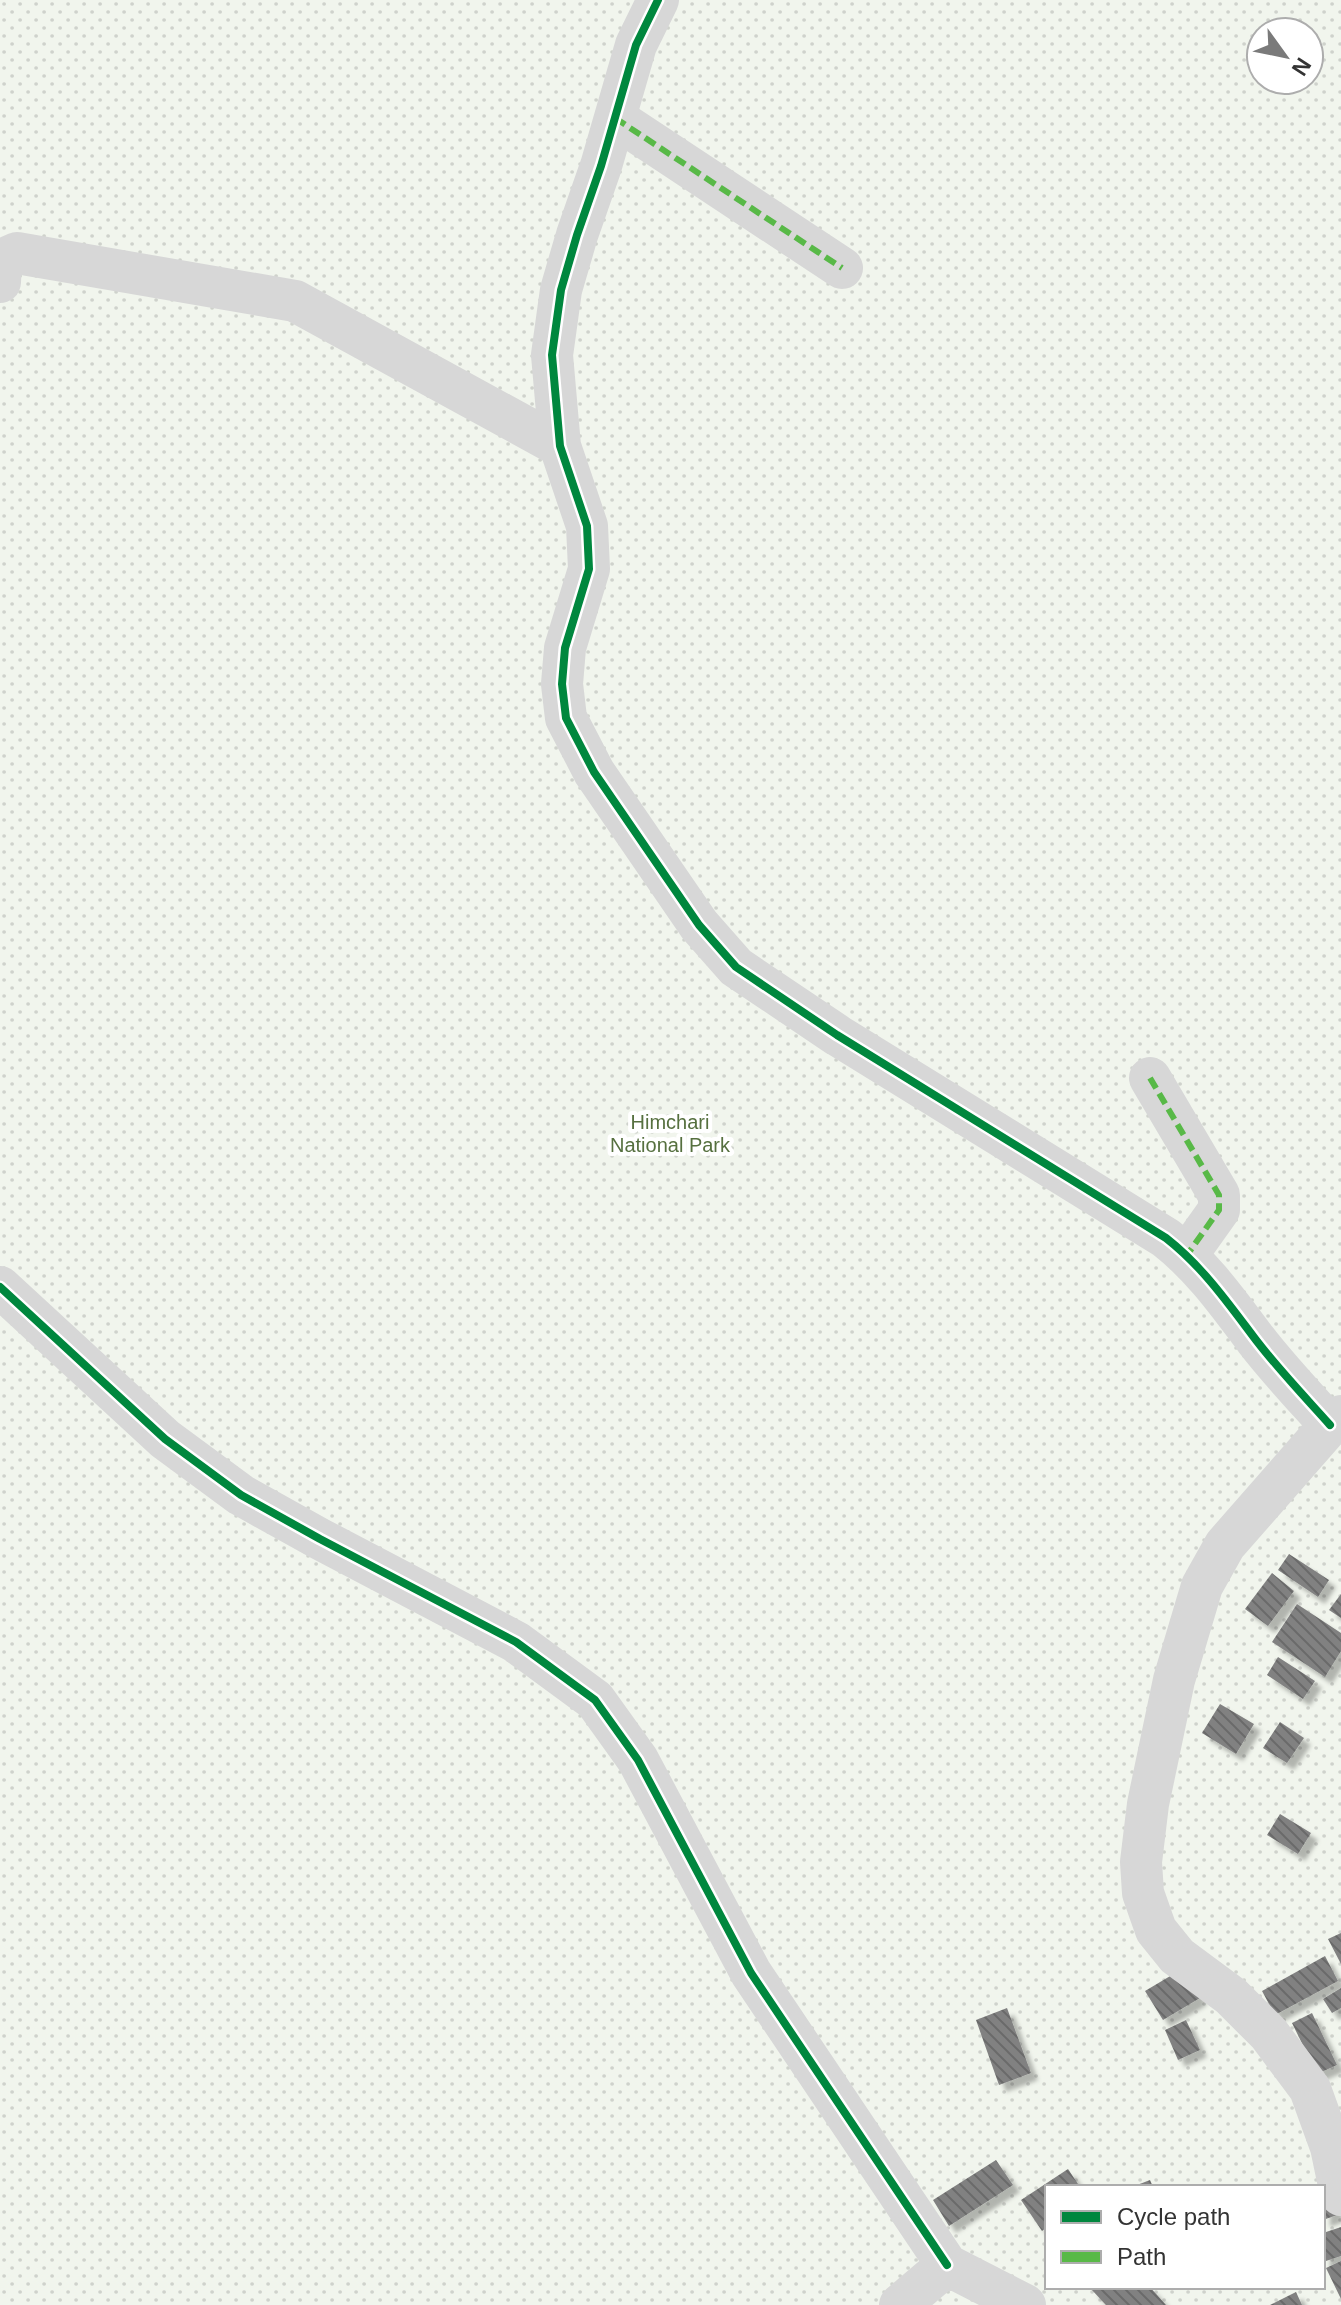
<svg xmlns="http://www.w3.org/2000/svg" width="1341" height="2305" font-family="Arial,sans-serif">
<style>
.park{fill:url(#park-dots);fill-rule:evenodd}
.building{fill:url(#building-back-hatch);filter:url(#shadow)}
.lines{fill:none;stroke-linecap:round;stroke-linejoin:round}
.minor{stroke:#d7d7d7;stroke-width:42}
.quiet{stroke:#58b947;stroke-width:6;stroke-dasharray:12 6;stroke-linecap:butt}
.cycleway-casing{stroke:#fff;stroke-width:13}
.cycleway{stroke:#00873e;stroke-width:8}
.labels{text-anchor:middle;stroke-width:8;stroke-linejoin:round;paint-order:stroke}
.park-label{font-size:20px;fill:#56703f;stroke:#fff}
</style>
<defs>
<pattern id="park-dots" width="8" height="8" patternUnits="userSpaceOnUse" patternTransform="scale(2)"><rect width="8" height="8" fill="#f1f5ed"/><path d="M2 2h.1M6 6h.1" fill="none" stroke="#cfd2cc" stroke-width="1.8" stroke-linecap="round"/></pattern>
<pattern id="building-back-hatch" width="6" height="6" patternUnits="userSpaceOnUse" patternTransform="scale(2)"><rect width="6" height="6" fill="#818181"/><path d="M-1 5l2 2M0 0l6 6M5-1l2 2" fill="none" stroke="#6a6a6a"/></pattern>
<filter id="shadow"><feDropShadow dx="7" dy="7" stdDeviation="2" flood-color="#0004"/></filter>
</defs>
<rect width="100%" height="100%" fill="#fff"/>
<path class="park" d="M0,0H1341V2305H0ZM1261,32H1309V80H1261ZM1047,2187H1323V2287H1047Z"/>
<path class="building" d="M1289,1554L1329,1580L1318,1597L1278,1570Z
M1272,1573L1294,1591L1268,1626L1245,1609Z
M1341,1594V1618L1329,1610Z
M1297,1604L1341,1633V1651L1325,1677L1272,1642Z
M1278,1657L1315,1681L1303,1699L1267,1675Z
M1220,1704L1254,1724L1236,1754L1202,1733Z
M1280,1722L1304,1738L1287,1763L1263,1748Z
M1280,1814L1311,1833L1298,1854L1267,1835Z
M1341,1933V1964L1328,1939Z
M1325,1956L1338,1981L1275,2015L1262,1991Z
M1182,1969L1200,1998L1163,2020L1145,1991Z
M1341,1988V2008L1332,2013L1323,1999Z
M1007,2008L1031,2073L999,2085L976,2020Z
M1312,2013L1337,2065L1317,2074L1292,2023Z
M1186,2020L1200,2050L1178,2060L1165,2030Z
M996,2160L1013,2185L949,2226L933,2200Z
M1068,2169L1080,2187H1047V2227L1042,2231L1021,2200Z
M1150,2180L1153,2187H1132Z
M1326,2183L1337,2215L1323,2220V2187H1315Z
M1341,2227V2256L1323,2262V2233Z
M1341,2261V2299L1326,2268Z
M1094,2287H1150L1166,2305H1106L1091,2289Z
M1296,2292L1302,2305H1270Z"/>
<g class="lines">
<path class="minor" d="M658,0L636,45L601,166L577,235L561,290L552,355L560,446L587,526L589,569L565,648L562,684L566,718L594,772L699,925L736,967L837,1035L1166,1238C1203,1267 1228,1303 1256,1340C1279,1370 1305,1397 1330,1425
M615,118L842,268
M0,282L1,260L17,253L295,301L560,446
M1150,1078L1219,1195V1210L1187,1255
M0,1287L165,1439L241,1495L320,1539L516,1642L595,1700L638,1760L751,1973L947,2265
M1341,1416L1330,1425L1225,1545L1202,1586L1174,1680L1148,1804L1141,1862L1143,1893L1156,1930L1177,1956L1231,1996L1269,2034L1310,2089L1331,2147L1341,2195
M900,2305L947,2265L1025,2305"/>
<path class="quiet" d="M615,118L842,268
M1150,1078L1219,1195V1210L1187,1255"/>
<g class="cycleway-casing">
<path id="cycleway" d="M658,0L636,45L601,166L577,235L561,290L552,355L560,446L587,526L589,569L565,648L562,684L566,718L594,772L699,925L736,967L837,1035L1166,1238C1203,1267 1228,1303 1256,1340C1279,1370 1305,1397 1330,1425
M0,1287L165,1439L241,1495L320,1539L516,1642L595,1700L638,1760L751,1973L947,2265"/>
</g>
<use href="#cycleway" class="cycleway"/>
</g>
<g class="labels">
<g class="park-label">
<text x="670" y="1129">Himchari<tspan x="670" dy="23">National Park</tspan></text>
</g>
</g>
<rect x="1045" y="2185" width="280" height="104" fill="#ffffff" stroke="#adadad" stroke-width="2"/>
<rect x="1061" y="2211" width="40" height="12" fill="#00873e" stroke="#adadad" stroke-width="2"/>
<text x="1117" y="2225" font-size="24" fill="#333333">Cycle path</text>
<rect x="1061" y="2251" width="40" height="12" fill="#58b947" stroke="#adadad" stroke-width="2"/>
<text x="1117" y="2265" font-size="24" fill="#333333">Path</text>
<g transform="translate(1285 56) rotate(123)"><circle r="38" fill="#ffffff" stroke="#adadad" stroke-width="2"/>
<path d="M0-6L14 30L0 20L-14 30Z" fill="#7a7a7a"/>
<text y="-12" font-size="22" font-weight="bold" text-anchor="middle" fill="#333333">N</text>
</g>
</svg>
